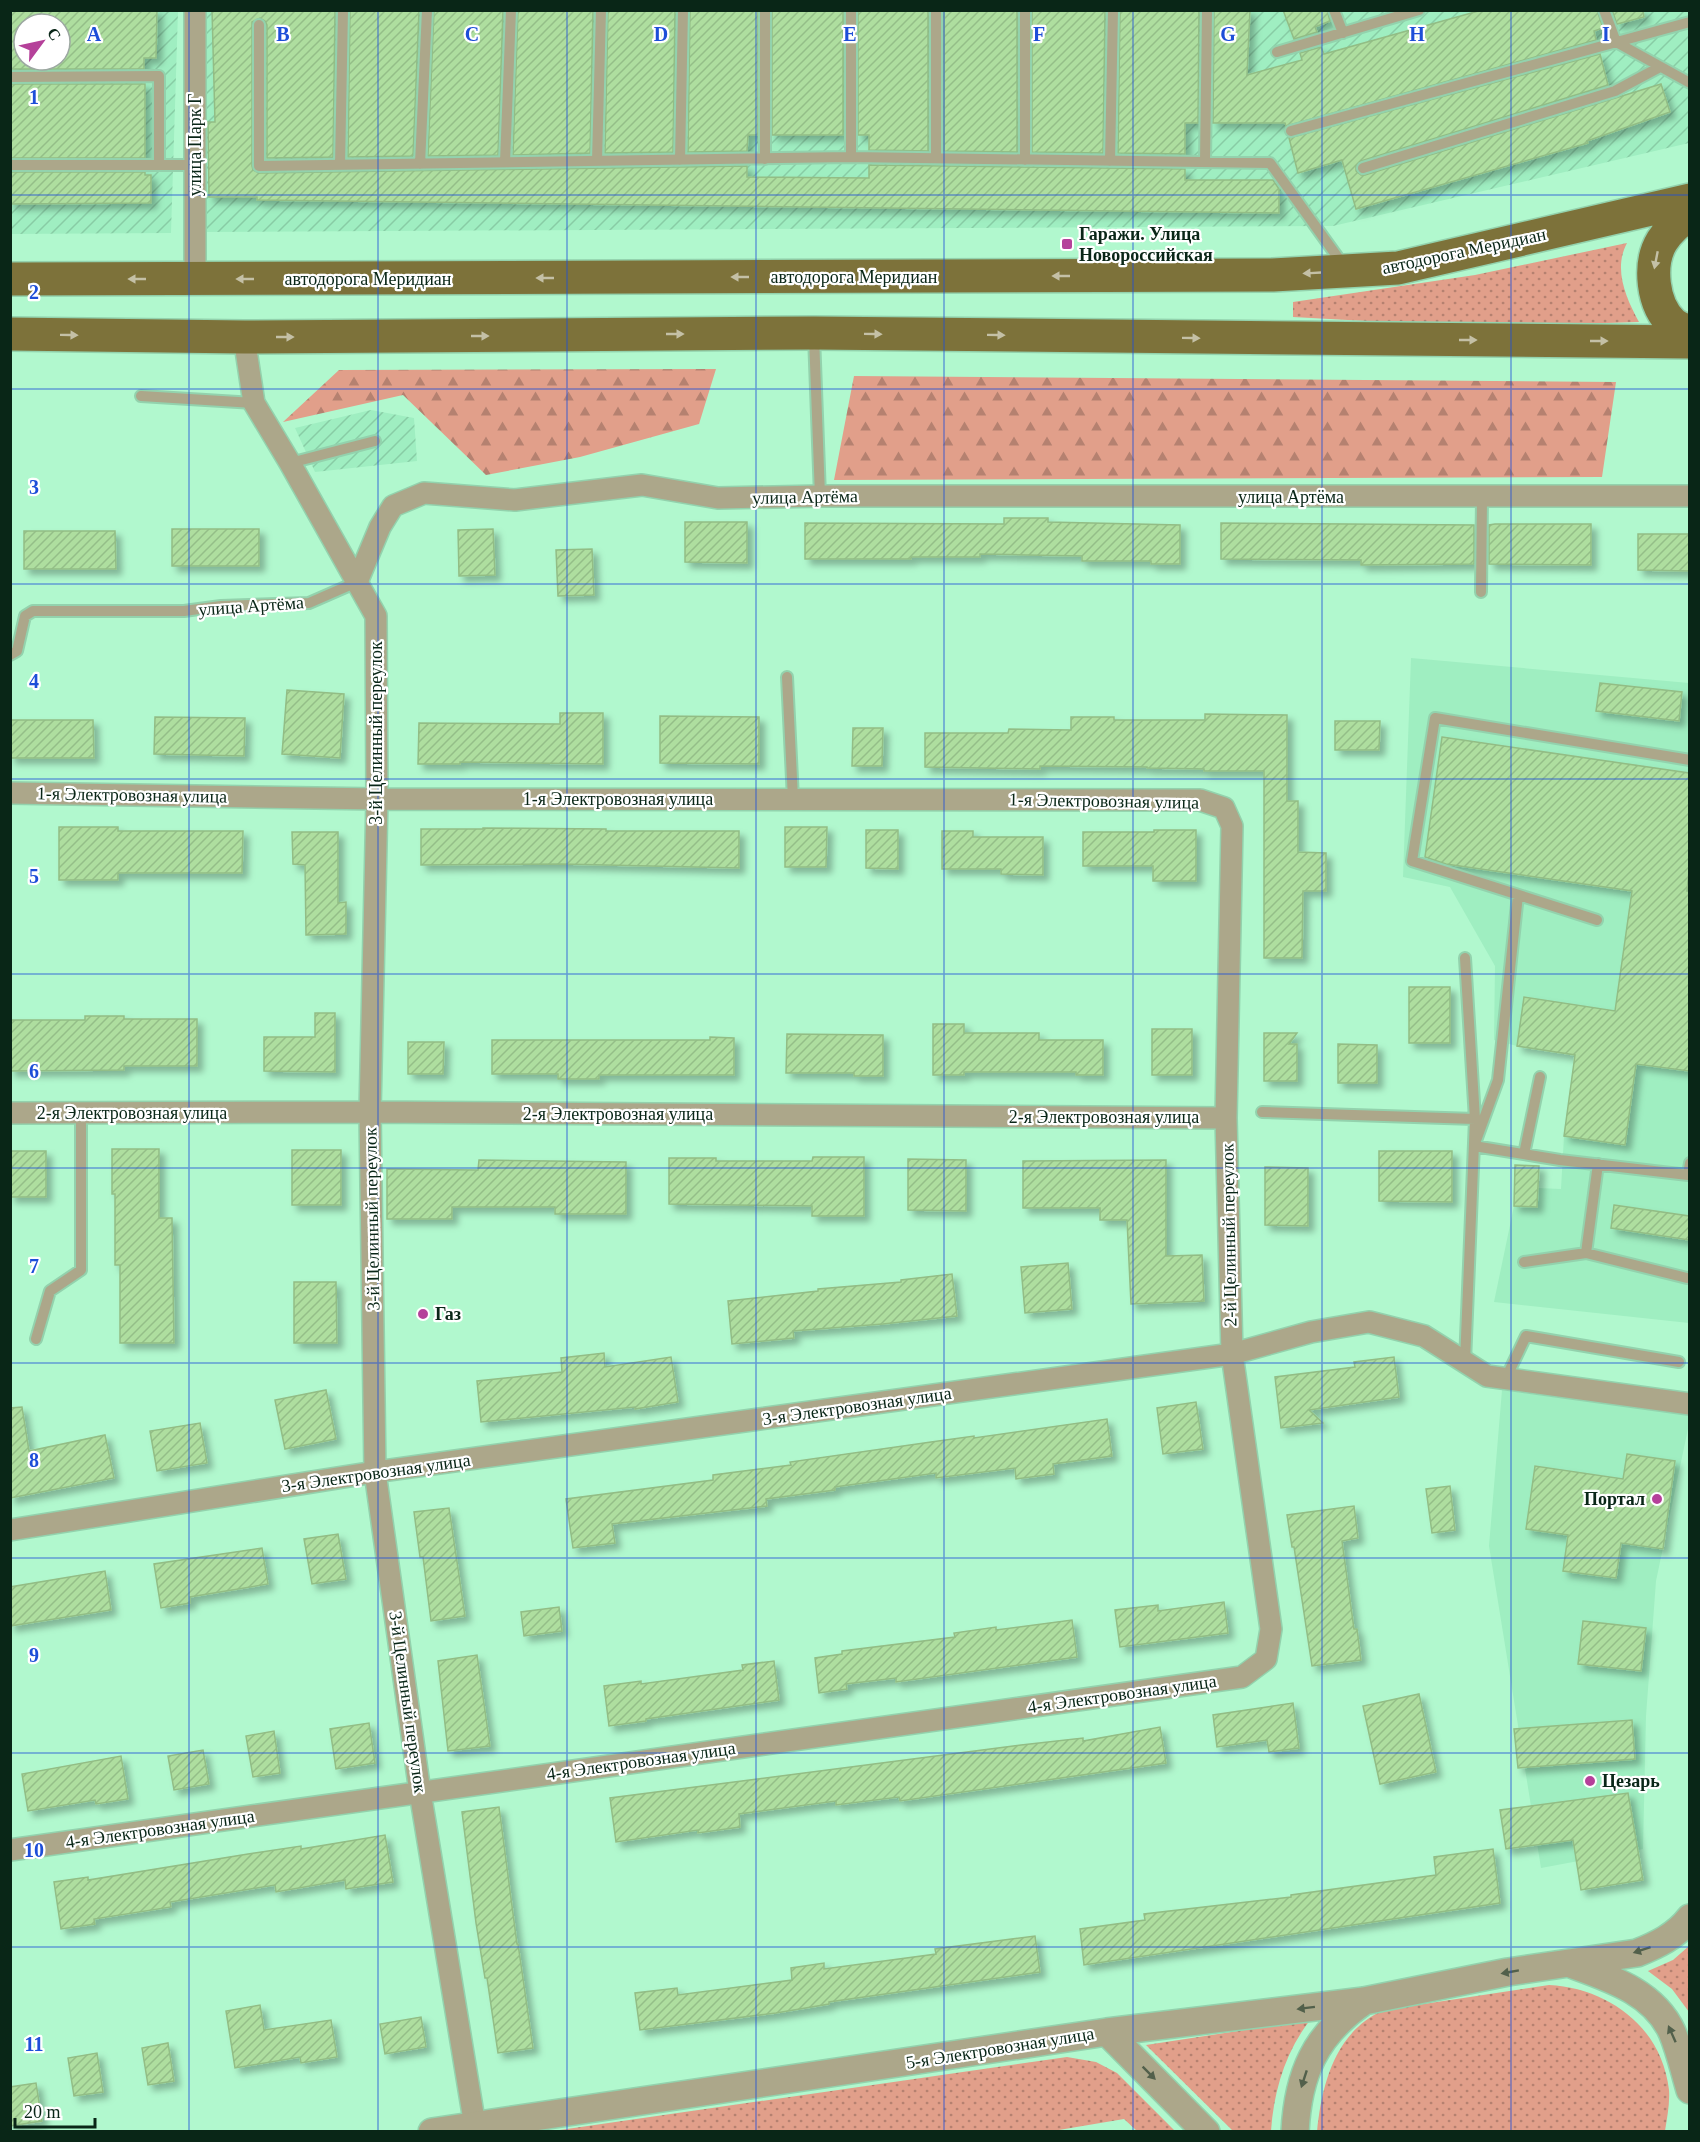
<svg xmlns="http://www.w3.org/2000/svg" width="1700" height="2142" font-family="Georgia,serif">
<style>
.built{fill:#9feec1}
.industrial{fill:url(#industrial-furrows);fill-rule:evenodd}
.grass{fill:url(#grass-dots)}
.forest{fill:url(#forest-firs)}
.building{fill:url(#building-hatch);stroke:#92bd85;stroke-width:1.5;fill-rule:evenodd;filter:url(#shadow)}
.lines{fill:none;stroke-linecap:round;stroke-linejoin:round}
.service-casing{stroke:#93d2ad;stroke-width:14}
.minor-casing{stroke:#93d2ad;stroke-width:24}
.tertiary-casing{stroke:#93d2ad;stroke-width:30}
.primary-casing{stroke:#93d2ad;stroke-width:36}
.service{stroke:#aca78a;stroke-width:10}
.minor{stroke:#aca78a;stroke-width:21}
.tertiary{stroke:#aca78a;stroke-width:27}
.primary{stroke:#7d723a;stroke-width:33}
.oneway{fill:#c4c0a6}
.oneway2{fill:#52604b}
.grid{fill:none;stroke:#1d4ed8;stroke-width:1.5;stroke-opacity:0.55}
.poi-dot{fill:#b5419a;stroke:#fff;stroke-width:2}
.labels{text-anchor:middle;stroke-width:4.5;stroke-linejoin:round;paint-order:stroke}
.street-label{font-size:18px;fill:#092617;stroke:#fff}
.poi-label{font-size:18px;font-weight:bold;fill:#092617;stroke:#fff;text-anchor:start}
.grid-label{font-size:20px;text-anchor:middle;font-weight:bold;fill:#1d4ed8;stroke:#fff;stroke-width:4.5;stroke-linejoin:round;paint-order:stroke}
</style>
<defs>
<pattern id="industrial-furrows" width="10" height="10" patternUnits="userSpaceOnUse" patternTransform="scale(1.5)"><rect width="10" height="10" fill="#9feec1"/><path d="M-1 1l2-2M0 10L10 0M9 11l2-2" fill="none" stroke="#88cca5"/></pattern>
<pattern id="grass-dots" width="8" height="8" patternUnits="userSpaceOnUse" patternTransform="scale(1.5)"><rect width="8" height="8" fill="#e19f8a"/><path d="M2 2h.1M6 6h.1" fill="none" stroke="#b58170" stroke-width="1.8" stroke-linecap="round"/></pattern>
<pattern id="forest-firs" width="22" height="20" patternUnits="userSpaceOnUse" patternTransform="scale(1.5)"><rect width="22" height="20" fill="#e19f8a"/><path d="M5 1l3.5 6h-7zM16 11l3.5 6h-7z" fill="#b58170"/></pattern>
<pattern id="building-hatch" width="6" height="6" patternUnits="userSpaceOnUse" patternTransform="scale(1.5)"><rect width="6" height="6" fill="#aede9f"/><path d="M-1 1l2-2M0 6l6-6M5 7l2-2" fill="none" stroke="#94be88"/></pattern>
<filter id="shadow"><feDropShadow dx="5.5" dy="5.5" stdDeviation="3" flood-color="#0004"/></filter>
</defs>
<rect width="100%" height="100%" fill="#b1f8ce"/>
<path class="built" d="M1411,658L1689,683V1323L1494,1302L1514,1206L1537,1207L1538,1188L1561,1189L1564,1136L1575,1055L1517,1046L1494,1040L1495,966L1450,887L1403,877Z
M1502,1390L1689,1415V1424L1656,1581L1646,1716L1643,1849L1541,1868L1489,1546Z"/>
<path class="industrial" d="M178,11L171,233L11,234L10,13ZM24,24H60V60H24Z
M202,11H1689V143L1333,226L204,232Z
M371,410L414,418L417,461L315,472L295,428Z"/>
<path class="grass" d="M1627,243C1613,269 1626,298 1639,322L1476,327L1293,317V302L1475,275Z
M1689,1946V2012L1672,1989L1648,1971L1673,1960Z
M1549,1985C1608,1988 1662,2027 1669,2090C1670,2103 1667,2118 1665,2131L1317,2132C1322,2082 1336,2031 1384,2010Z
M1310,2020C1285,2053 1274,2090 1271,2131H1233L1146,2045Z
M1067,2057L1096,2062L1117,2073L1175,2131H1137L1124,2119L1047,2132L553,2131Z"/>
<path class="forest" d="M716,369L699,424L580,457L486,475L403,395L283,422L339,370Z
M854,376L1616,382L1602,477L834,480Z"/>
<path class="building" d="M10,10H157L156,58H144V69H10ZM24,24H60V60H24Z
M212,10H335L333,157L267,158V25L265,21L260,18L252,22V166L253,170L259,173L747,166V177L869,178V165L1185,169V180H1273L1279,189V213L257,200V197H209L208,122H215Z
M350,10H419L413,156L348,157Z
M434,10H503L498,155L428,156Z
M518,10H593L590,153L513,155Z
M608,10H675L673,152L605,153Z
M690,10H758V135H748L747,151L688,152Z
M772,10H843V135H772Z
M858,10H928V151L869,150V135H858Z
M944,10H1017V152L944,151Z
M1032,10H1105L1103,153L1032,152Z
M1120,10H1199L1198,123H1185V154L1118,153Z
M1214,10H1250L1247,75L1302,60L1300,53L1321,47L1324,54L1482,10H1597L1603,28L1594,31L1596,40L1286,126L1285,123H1213Z
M1283,10H1327L1330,21L1315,27L1317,32L1294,39Z
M1612,10H1643L1644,17L1617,24Z
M1600,54L1608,85L1361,161L1356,166V171L1361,175H1365L1661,84L1670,112L1587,141L1588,143L1356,209L1342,160L1298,173L1289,138Z
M10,84H145V158H10Z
M10,172H145V175H151V203L10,204Z
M1004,518H1048V522L1180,525V564H1151V561H1082V556L980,554V557H911V559H805V523L1004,524Z
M685,522H747V563L685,562Z
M1221,523L1474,525V564L1361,565V560L1221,559Z
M1495,524H1591V565L1489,564V525Z
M172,529H259V566H172Z
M493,529L495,575L459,576L458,530Z
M24,531H115L116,569H24Z
M1638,534H1689V571L1638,570Z
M592,549L594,595L558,596L556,550Z
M1600,683L1682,692L1679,721L1596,711Z
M287,690L344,694L340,758L282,754Z
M560,713H603V764L460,762V764H418L419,723L560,724Z
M1205,714L1287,715V801H1298V852L1326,853V891H1303L1302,958H1264V771H1204V769L1147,768V767L1040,766V769L925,767V733H1008L1009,729L1071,730V717H1114V720H1205Z
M660,716L759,717V764L660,763Z
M155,717L245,718L244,756L154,754Z
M10,720H93L94,758H10Z
M1335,721H1380L1379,750H1335Z
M853,728H883L882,766H852Z
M1442,737L1689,773V871L1687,891H1689V1071L1636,1064L1625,1145L1564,1136L1575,1055L1517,1046L1524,997L1615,1011L1632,891L1446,864L1425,857Z
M59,827H118V831H243L242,873H118V880H59Z
M785,827H827L826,867H785Z
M483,828L606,829V831H739V868L561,864L421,865V829H483Z
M866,830H898V869L866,868Z
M1154,830H1196V881H1153V866H1083V832H1154Z
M942,831H973V837H1043V875L1001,874V869H942Z
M292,832H338V903L346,902V934L306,935L305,865L293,864Z
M1409,987H1450V1043H1409Z
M315,1013H335V1072L264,1071V1037H315Z
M85,1016H124V1019H197V1066H124V1070L10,1071V1020H85Z
M933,1024H964V1033H1039V1040H1103V1075H1076V1072H964V1075H933Z
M1152,1029H1192V1075H1152Z
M1264,1033H1297L1289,1044H1297V1081H1264Z
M787,1034L883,1035V1076H854V1073H786Z
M710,1037L734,1038V1075H599V1079H558V1074H492V1040H710Z
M408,1042H444L443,1074H408Z
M1338,1044L1377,1045V1083H1338Z
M112,1149H159V1218H172L174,1343H120V1265H115V1194H112Z
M292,1150H341V1205H292Z
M10,1151H46V1197H10Z
M1379,1151H1452V1202L1379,1201Z
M813,1157H864V1216H812V1206L669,1204V1158H716V1161H812Z
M908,1159L966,1160V1211L908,1210Z
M479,1160L626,1162V1214H555V1207H452V1219H387V1169L478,1170Z
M1166,1160V1256L1202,1255L1204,1301L1131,1304L1127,1220H1100V1208H1023V1161Z
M1515,1165L1539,1166L1537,1207L1514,1206Z
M1265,1167L1308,1168V1226L1265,1225Z
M1614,1205L1689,1216V1240L1611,1228Z
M1068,1263L1072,1309L1025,1313L1021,1267Z
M952,1274L957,1316L883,1324L793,1331L794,1338L732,1344L728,1301L818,1291V1289L901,1282V1280Z
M294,1282H336L337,1343H294Z
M604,1353L605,1367L671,1357L678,1402L635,1409V1407L481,1422L477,1381L562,1372L561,1358Z
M1394,1357L1399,1397L1309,1410L1323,1423L1281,1428L1275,1377L1355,1367L1354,1362Z
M326,1390L336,1439L285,1449L275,1400Z
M1196,1402L1203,1449L1163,1454L1157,1408Z
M22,1407L29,1451L105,1435L114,1478L10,1498V1408Z
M1107,1419L1112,1456L1053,1464L1054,1474L1016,1479L1015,1468L936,1478V1473L835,1487V1490L766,1499L767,1506L612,1524L615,1543L573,1548L566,1499L713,1480V1475L791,1465L790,1462L931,1442L974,1436V1438Z
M200,1423L207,1463L157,1471L150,1431Z
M1627,1454L1675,1461L1663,1549L1621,1543L1616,1578L1563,1571L1568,1535L1526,1529L1535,1466L1623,1479Z
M1450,1486L1455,1530L1432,1533L1426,1489Z
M1354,1506L1358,1538L1342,1541L1354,1629H1357L1361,1660L1312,1666L1294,1547H1292L1287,1515Z
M449,1508L465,1616L431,1621L423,1557H420L414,1512Z
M338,1534L346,1579L312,1584L304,1539Z
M262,1548L268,1584L190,1597V1603L161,1608L154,1564Z
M105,1571L111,1610L10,1626V1587Z
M1224,1602L1228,1633L1120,1647L1115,1610L1158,1605V1611Z
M559,1607L562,1631L524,1636L521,1612Z
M1072,1620L1077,1657L896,1682V1678L846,1684L847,1689L819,1693L815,1658L842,1654V1651L955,1637L954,1633L996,1627V1630Z
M1583,1621L1646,1628L1641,1671L1578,1664Z
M477,1655L490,1746L448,1751L438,1661Z
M774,1661L779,1700L646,1719V1721L609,1726L604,1686L641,1681V1684L743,1670L742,1665Z
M1419,1694L1436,1772L1380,1784L1363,1706Z
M1293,1703L1299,1748L1269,1752L1267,1740L1217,1747L1213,1715Z
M1632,1720L1635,1759L1518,1768L1514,1729Z
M369,1723L375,1763L336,1769L330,1729Z
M1160,1727L1166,1763L900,1801L899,1797L836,1805V1801L739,1814L740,1827L698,1833V1830L616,1842L610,1798L1021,1745L1083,1738V1741Z
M274,1731L280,1773L253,1777L246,1736Z
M203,1750L209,1784L174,1790L168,1756Z
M121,1756L128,1799L96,1804L95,1800L28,1811L22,1774Z
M1628,1793L1643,1880L1581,1890L1573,1840L1506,1849L1500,1810Z
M499,1807L517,1944H518L533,2048L498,2053L487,1978H485L476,1923L462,1812Z
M385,1835L393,1882L346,1889L345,1880L276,1892L275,1885L170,1902L171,1907L94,1919L95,1924L61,1929L54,1882L88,1877V1880L248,1854L301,1846V1849Z
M1493,1849L1500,1903L1084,1965L1080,1929L1145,1920L1144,1914L1291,1897V1895L1436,1875L1434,1857Z
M1035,1936L1040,1972L829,2002V2004L776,2013L640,2030L635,1993L677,1988L678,1995L792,1980L791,1968L824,1963V1969L936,1954L935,1949Z
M260,2005L264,2030L331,2020L337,2057L301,2063L300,2057L235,2068L226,2011Z
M421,2017L426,2047L385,2054L380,2024Z
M168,2043L174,2081L148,2085L142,2048Z
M97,2053L103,2092L74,2096L68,2058Z
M36,2083L42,2121L10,2126V2087Z"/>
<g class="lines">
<g class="service-casing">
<path id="service" d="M765,10V159
M851,10V157
M936,10V158
M1025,10V160
M1334,10L1343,33
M1604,10L1616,42L1690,83
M259,25V166L851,157L1270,163L1344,266
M1277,52L1419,10
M10,77L159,76V165
M1291,131L1690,22
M680,160L683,10
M597,161L601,10
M1110,161L1113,10
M505,162L511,10
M1205,162L1207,10
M420,164L427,10
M10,165H195
M340,165L343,10
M1363,168L1615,91L1660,67
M814,336L820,496
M141,396L254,403
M290,463L375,441
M1481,592L1482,497
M10,655L17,651L25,616L33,611H184L221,606L309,603L357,582
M787,677L793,799
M1518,895L1498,1080L1474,1146L1560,1160L1688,1175L1690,1163
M1597,920L1412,861L1435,718L1690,760
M1465,958L1475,1119
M1262,1112L1475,1119L1465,1362
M1524,1154L1540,1077
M1586,1253L1598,1164
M1524,1262L1586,1253L1687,1278
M36,1339L50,1291L81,1270V1113
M1506,1378L1526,1336L1679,1362"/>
</g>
<g class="minor-casing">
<path id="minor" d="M195,10V279
M244,337L254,403L290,463L376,616L377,799L370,1112L375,1472L420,1792L475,2126
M357,582L380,527L393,506L424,493L515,500L642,485L718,498L820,496H1690
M10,793L377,799L1200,800L1224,808L1232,826L1226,1118L1232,1354L1271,1629L1266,1659L1242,1677L10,1850
M10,1113L370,1112L1226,1118
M10,1530L375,1472L1232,1354L1311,1332L1369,1322L1424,1336L1487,1376L1690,1404"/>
</g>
<g class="tertiary-casing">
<path id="tertiary" d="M1571,1964C1609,1978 1654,1992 1672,2032C1680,2051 1684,2070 1690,2090
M1107,2032L1206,2132
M432,2132L1107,2032L1364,2001L1508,1972L1637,1953C1657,1945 1676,1936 1690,1918
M1295,2132C1298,2074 1315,2035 1363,2002"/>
</g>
<g class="primary-casing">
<path id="primary" d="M1690,215C1679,221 1669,230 1662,241C1648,264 1652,305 1673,324C1677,327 1684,330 1690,333
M10,279L1273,275L1398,268L1690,200
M10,334L244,337L814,333L1690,342"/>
</g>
<use href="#service" class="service"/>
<use href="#minor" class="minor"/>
<use href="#tertiary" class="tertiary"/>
<use href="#primary" class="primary"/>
</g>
<defs><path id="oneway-solid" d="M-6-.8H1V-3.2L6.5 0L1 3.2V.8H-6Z" transform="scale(1.5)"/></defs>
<g class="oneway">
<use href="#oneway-solid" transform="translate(1656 260) rotate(101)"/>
<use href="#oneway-solid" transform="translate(1312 273) rotate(177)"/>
<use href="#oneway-solid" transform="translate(1061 276) rotate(180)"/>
<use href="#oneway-solid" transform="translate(740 277) rotate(180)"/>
<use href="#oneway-solid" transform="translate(545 278) rotate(180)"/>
<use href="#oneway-solid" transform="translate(137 279) rotate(-180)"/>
<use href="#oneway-solid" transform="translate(245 279) rotate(180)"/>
<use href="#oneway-solid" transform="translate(675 334)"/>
<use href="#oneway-solid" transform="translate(873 334) rotate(1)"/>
<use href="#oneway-solid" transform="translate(69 335) rotate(1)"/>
<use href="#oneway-solid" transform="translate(996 335) rotate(1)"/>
<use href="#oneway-solid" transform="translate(480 336)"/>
<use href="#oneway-solid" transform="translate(285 337)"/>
<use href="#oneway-solid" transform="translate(1191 338) rotate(1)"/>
<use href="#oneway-solid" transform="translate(1468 340)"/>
<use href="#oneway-solid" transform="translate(1599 341)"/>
</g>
<g class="oneway2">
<use href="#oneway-solid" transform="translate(1642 1950) rotate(162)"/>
<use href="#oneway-solid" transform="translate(1510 1972) rotate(170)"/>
<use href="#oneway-solid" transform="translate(1306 2008) rotate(173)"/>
<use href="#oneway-solid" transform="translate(1672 2034) rotate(-114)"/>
<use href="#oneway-solid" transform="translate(1149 2073) rotate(45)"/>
<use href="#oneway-solid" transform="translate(1304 2079) rotate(108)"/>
</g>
<path class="grid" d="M189,10V2132M378,10V2132M567,10V2132M756,10V2132M944,10V2132M1133,10V2132M1322,10V2132M1511,10V2132M10,195H1690M10,389H1690M10,584H1690M10,779H1690M10,974H1690M10,1168H1690M10,1363H1690M10,1558H1690M10,1753H1690M10,1947H1690"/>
<g class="poi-dot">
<rect x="1061" y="238" width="12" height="12" rx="3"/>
<circle cx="423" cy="1314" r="6"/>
<circle cx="1657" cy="1499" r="6"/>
<circle cx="1590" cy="1781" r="6"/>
</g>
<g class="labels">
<g class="street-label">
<text transform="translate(195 145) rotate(-90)" y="6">улица Парк Г</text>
<text transform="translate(1464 251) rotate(-12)" y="6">автодорога Меридиан</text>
<text x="854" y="283">автодорога Меридиан</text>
<text x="368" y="285">автодорога Меридиан</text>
<text transform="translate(805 497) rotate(-1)" y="6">улица Артёма</text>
<text x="1291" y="503">улица Артёма</text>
<text transform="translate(251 606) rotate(-4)" y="6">улица Артёма</text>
<text transform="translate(376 733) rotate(-90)" y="6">3-й Целинный переулок</text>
<text transform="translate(132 795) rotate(1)" y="6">1-я Электровозная улица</text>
<text x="618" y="805">1-я Электровозная улица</text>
<text transform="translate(1104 801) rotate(1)" y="6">1-я Электровозная улица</text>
<text x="132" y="1119">2-я Электровозная улица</text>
<text x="618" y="1120">2-я Электровозная улица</text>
<text x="1104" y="1123">2-я Электровозная улица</text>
<text transform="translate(372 1219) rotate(-91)" y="6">3-й Целинный переулок</text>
<text transform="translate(1229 1235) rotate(-91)" y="6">2-й Целинный переулок</text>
<text transform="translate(857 1406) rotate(-8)" y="6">3-я Электровозная улица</text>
<text transform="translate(376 1473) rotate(-8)" y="6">3-я Электровозная улица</text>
<text transform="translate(1122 1694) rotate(-8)" y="6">4-я Электровозная улица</text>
<text transform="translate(408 1702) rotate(82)" y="6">3-й Целинный переулок</text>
<text transform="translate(641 1761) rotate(-8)" y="6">4-я Электровозная улица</text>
<text transform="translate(160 1829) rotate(-8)" y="6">4-я Электровозная улица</text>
<text transform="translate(1000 2048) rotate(-9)" y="6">5-я Электровозная улица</text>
</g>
<g class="poi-label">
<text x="1079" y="240">Гаражи. Улица<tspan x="1079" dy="21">Новороссийская</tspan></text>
<text x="435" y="1320">Газ</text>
<text x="1645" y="1505" text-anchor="end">Портал</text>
<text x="1602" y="1787">Цезарь</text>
</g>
</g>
<g class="grid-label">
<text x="94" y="41">A</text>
<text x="283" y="41">B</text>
<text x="472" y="41">C</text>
<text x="661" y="41">D</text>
<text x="850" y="41">E</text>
<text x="1039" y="41">F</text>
<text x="1228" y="41">G</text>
<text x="1417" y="41">H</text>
<text x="1606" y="41">I</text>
<text x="34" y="104">1</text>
<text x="34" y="299">2</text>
<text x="34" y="494">3</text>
<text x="34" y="688">4</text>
<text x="34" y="883">5</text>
<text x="34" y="1078">6</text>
<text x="34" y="1273">7</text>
<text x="34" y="1467">8</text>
<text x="34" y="1662">9</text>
<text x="34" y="1857">10</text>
<text x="34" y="2051">11</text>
</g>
<rect width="1700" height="2142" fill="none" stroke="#092617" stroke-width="24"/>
<g transform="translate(42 42) rotate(57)"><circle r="28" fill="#ffffff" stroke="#9da8a2" stroke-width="1.5"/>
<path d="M0-4.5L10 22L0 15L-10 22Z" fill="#b5419a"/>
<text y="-9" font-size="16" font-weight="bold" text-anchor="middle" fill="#092617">С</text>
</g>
<path d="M15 2118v9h80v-9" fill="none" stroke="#092617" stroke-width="3"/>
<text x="24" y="2118" font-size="18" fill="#092617" stroke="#ffffff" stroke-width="4.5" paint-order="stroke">20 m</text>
</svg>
